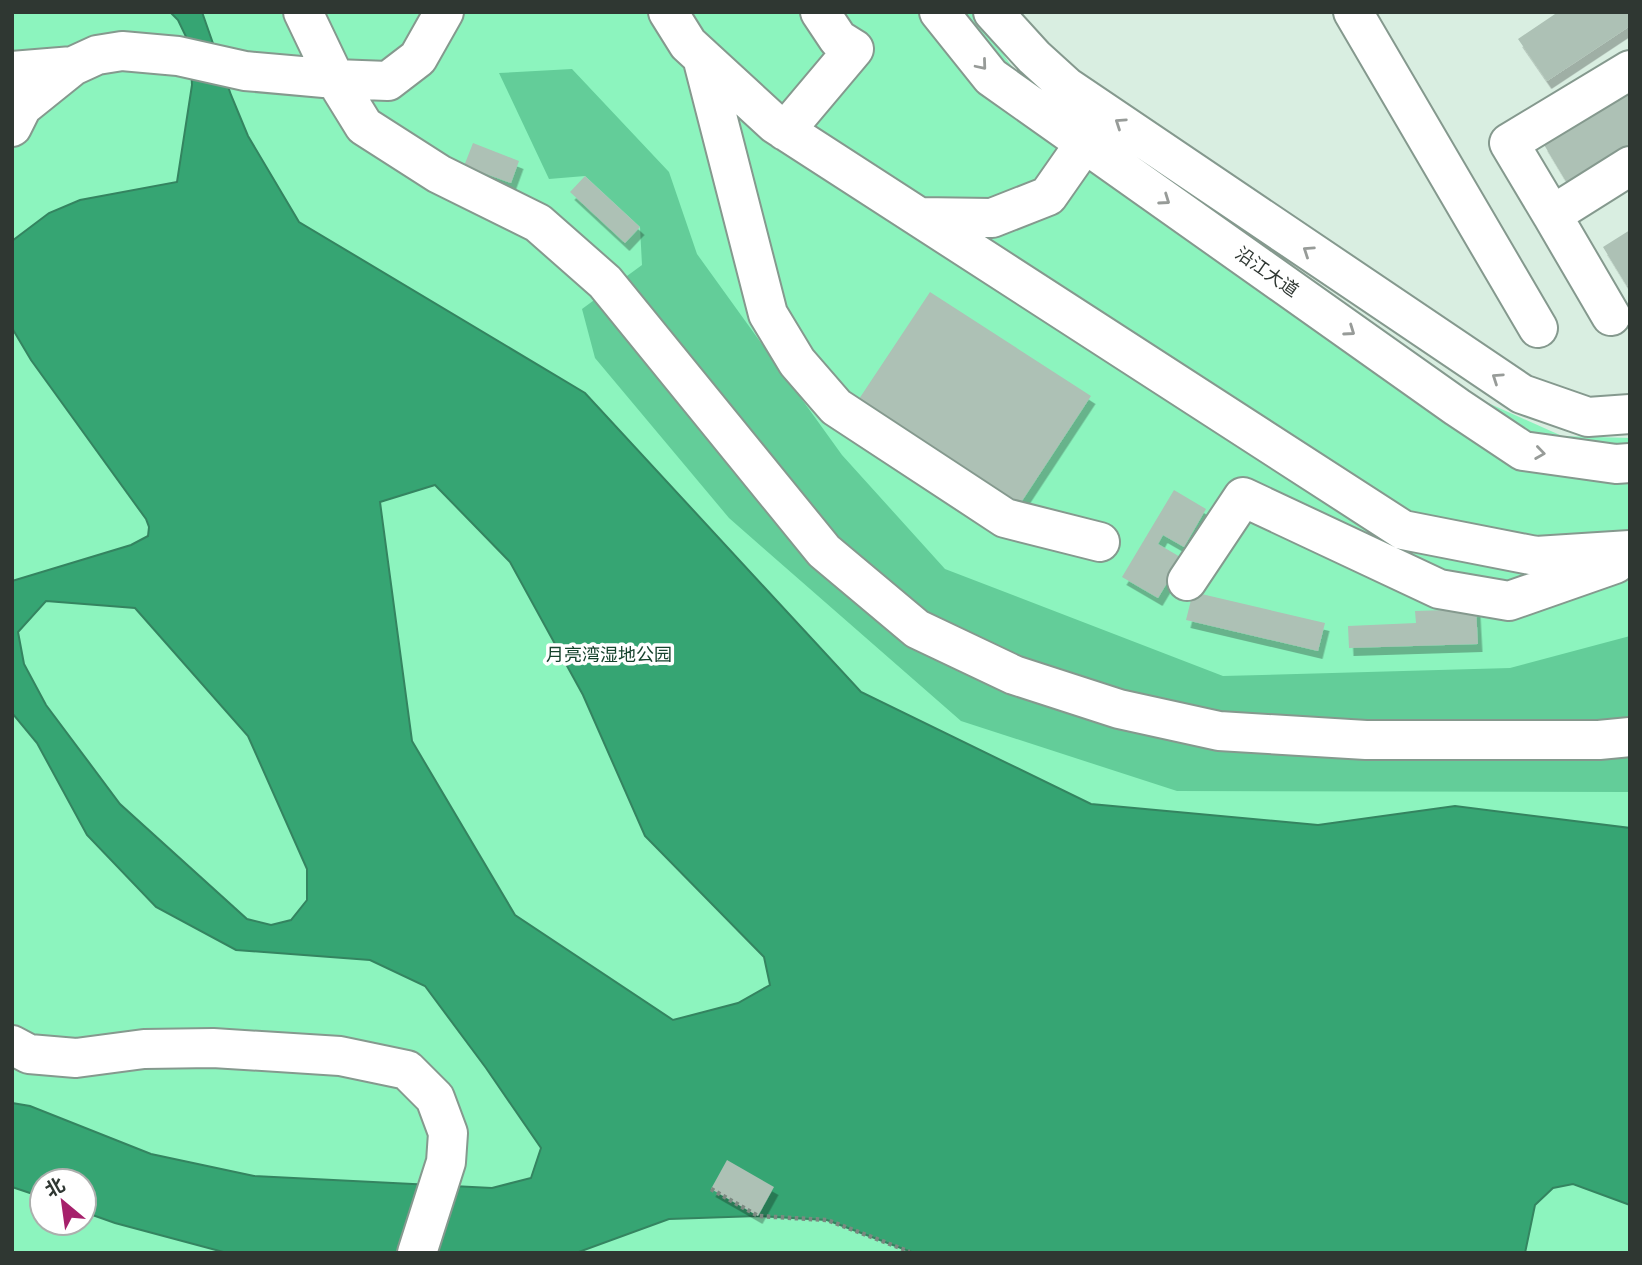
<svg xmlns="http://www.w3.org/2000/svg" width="1642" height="1265" font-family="Raleway,'Noto Sans SC',sans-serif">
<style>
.green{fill:#8cf4be;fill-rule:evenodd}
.forest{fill:#63cd99}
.water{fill:#36a573;stroke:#348460;stroke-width:2;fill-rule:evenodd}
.building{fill:#adc1b5;filter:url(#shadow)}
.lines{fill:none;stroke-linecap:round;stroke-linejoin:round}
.minor-casing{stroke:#85998e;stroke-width:42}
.major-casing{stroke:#85998e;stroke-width:42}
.path{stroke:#7c8981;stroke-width:4.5;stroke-dasharray:3.5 3.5;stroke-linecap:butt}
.minor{stroke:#fff;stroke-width:38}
.major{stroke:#fff;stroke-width:38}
.oneway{stroke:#979b98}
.labels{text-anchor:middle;stroke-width:7;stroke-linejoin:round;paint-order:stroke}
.street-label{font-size:18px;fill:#2f3732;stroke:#fff}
.park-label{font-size:18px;fill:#16432d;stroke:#fff}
</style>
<defs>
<filter id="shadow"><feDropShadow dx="4.5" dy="8" stdDeviation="0" flood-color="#0004"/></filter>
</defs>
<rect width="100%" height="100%" fill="#d9eee1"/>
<path class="green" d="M12,12H973L1013,68L1430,377L1562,436L1630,438V1253H12ZM42,1181H84V1223H42Z"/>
<path class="forest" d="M572,69L669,172L697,254L842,455L945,569L1223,676L1510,668L1630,636V792L1177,791L961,721L729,518L595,358L582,309L642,265L640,227L585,176L549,179L499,73Z"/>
<path class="water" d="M170,12H202L231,95L248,136L299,222L585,393L861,692L1091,804L1318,825L1455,806L1630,828V1205L1573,1184L1553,1188L1535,1205L1525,1253H914L827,1220L758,1216L669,1219L576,1253H227L115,1223L84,1212V1181H42V1197L12,1187V1103L30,1106L151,1154L254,1176L492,1188L531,1178L541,1148L486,1068L425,986L370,960L236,950L156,907L87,835L37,743L12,713V581L131,545L148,536L149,527L146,519L31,360L12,328V241L49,213L80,200L177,182L192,85L190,45L178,20ZM435,485L510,562L583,695L645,836L764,957L770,985L738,1003L673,1020L515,915L412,741L380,502ZM46,601L135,608L248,736L307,869V900L291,920L271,925L247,919L120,804L46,705L24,664L18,632Z"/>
<path class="building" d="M1558,12H1630V26L1547,81L1518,39Z
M1630,90V144L1567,183L1543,143Z
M473,143L519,161L511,183L464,166Z
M585,176L640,227L625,243L570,192Z
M1630,230V284L1627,286L1603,247Z
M930,292L1091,396L1018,507L857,402Z
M1174,490L1206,509L1184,547L1163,535L1158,544L1182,558L1158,598L1122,577Z
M1193,592L1325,623L1318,651L1186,620Z
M1476,609L1478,644L1349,648L1348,626L1416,623L1415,611Z
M727,1160L774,1187L758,1216L711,1189Z"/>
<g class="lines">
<g class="minor-casing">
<path id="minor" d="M303,12L335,79L364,126L439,174L538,223L605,282L824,551L917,629L1014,675L1119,709L1219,731L1366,740H1599L1630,737
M668,12L688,44L775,124L1403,530L1536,556L1630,550
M1353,12L1538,328
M702,57L768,314L797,362L836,407L1005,518L1100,542
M12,71L73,66L97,55L122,51L178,56L245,71L335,79L388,81L418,58L444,12
M12,127L22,107L73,66
M785,131L854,49L838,39L820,12
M1552,215L1509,143L1630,70
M919,217L992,218L1048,196L1085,143
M1611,316L1552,215L1630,166
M1187,581L1243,497L1439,589L1509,601L1615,564
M12,1045L29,1054L76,1058L144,1049L213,1048L340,1056L407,1070L435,1098L448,1133L446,1162L417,1253"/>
</g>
<g class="major-casing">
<path id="major" d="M939,12L991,77L1457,407L1523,451L1616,464L1630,463
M993,12L1034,57L1067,87L1522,394L1588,417L1630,414"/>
</g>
<path class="path" d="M711,1189L758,1216L827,1220L908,1251V1253"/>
<use href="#minor" class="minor"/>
<use href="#major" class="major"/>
</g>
<defs><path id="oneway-chevron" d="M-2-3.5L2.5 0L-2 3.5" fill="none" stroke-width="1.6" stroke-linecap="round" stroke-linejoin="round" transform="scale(1.75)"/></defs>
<g class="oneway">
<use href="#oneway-chevron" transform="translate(982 65) rotate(50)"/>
<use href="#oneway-chevron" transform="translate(1120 123) rotate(-146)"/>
<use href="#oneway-chevron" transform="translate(1165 200) rotate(35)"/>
<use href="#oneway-chevron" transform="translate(1308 251) rotate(-146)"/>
<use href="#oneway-chevron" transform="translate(1350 331) rotate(35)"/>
<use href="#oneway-chevron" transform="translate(1497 378) rotate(-146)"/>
<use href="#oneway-chevron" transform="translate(1540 453) rotate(8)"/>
</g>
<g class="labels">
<g class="street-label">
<text transform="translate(1267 272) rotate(35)" y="6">沿江大道</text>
</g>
<g class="park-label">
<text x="609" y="661">月亮湾湿地公园</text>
</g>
</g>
<rect width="1642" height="1265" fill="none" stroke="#2f3732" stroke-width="28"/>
<g transform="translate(63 1202) rotate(331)"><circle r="33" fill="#ffffff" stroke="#acafad" stroke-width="2"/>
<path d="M0-5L12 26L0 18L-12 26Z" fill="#a6206b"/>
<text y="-10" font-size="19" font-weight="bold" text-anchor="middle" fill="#2f3732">北</text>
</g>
</svg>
